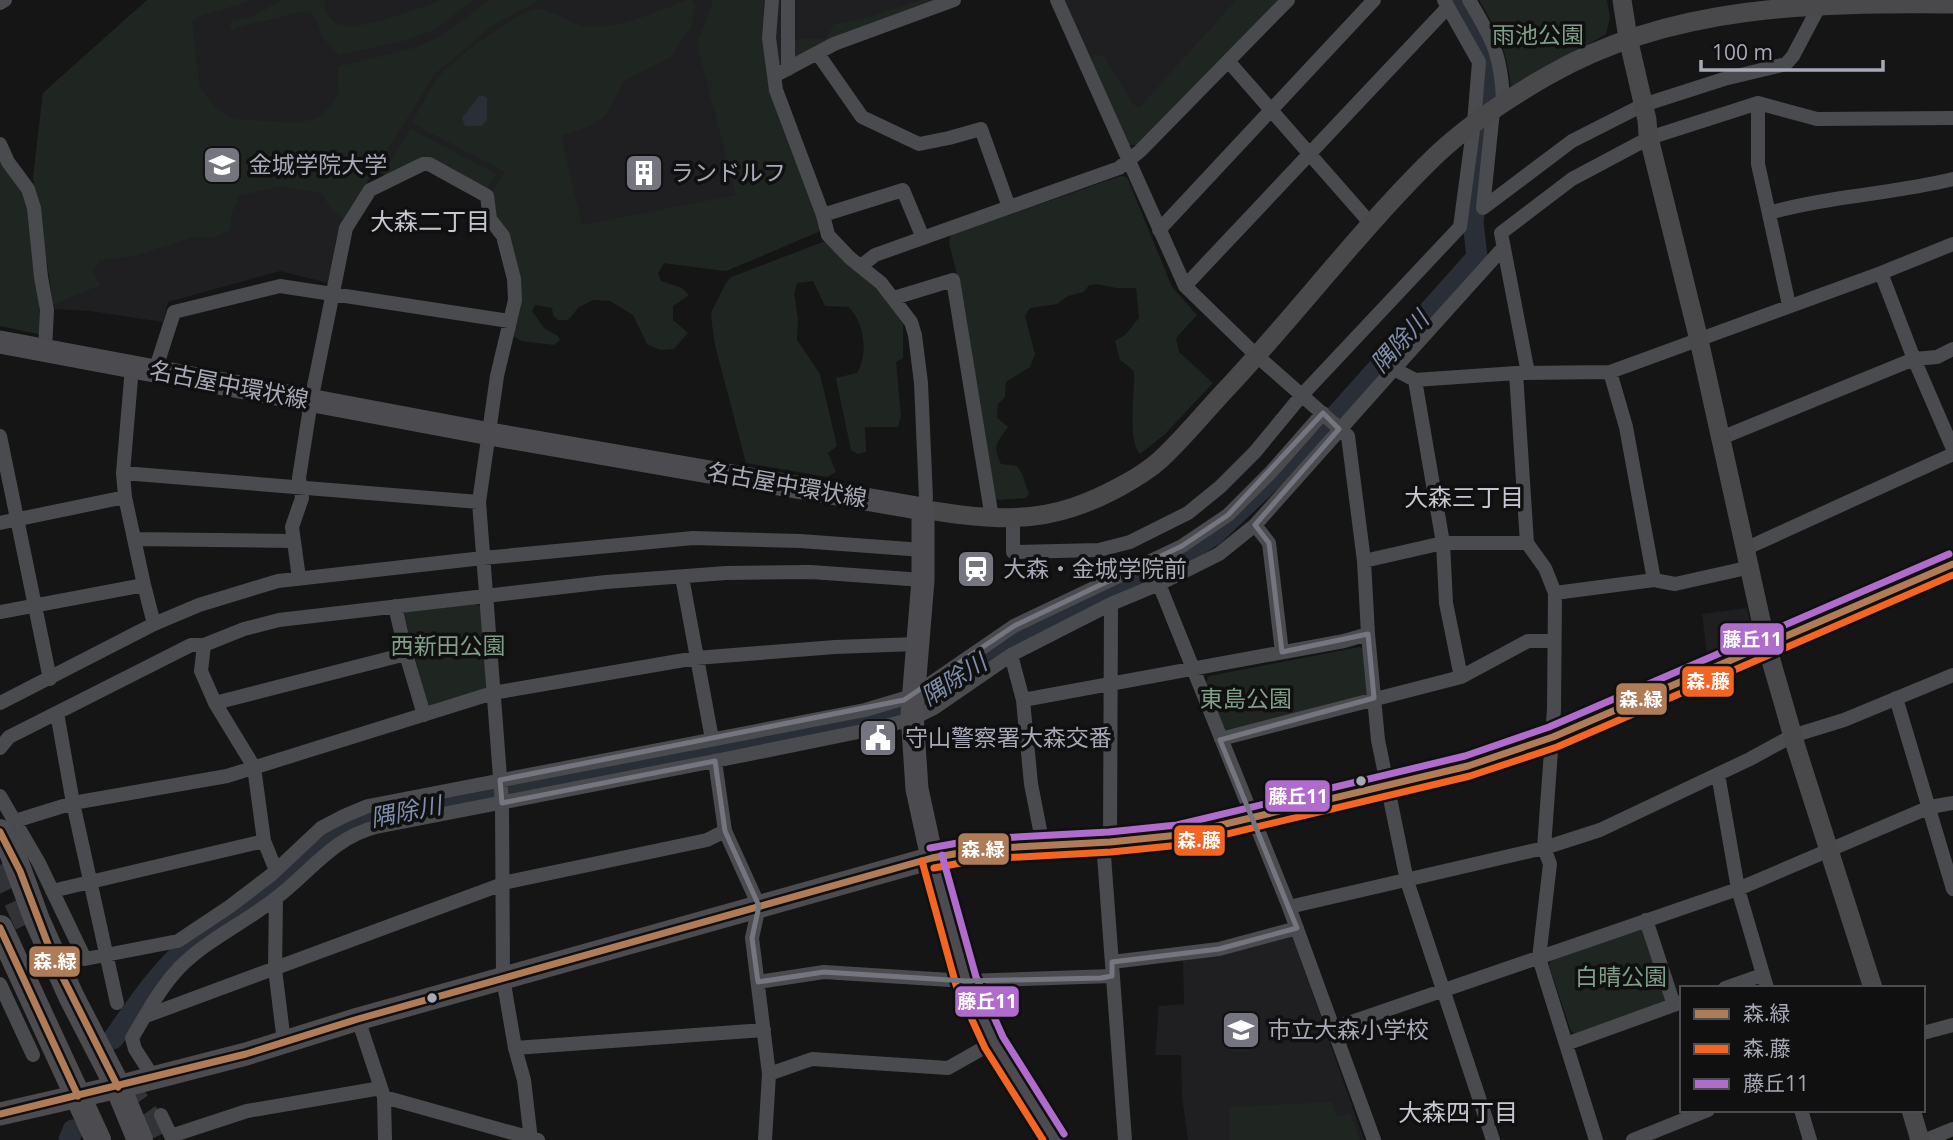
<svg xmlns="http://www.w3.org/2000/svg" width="1953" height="1140" font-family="'Open Sans','Noto Sans JP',sans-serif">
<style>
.built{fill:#1f1f21}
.green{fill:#1f2621}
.water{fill:#2a2e36}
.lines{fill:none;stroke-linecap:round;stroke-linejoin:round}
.river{stroke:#2a2e36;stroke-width:21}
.highway-tunnel{stroke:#323336;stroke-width:26;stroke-dasharray:26 13;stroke-linecap:butt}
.street{stroke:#4a4b4e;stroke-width:14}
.secondary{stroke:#49494c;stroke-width:19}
.primary{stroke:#4c4c50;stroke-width:23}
.highway{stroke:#4c4c50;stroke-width:26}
.bus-1-casing{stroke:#101011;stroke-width:12}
.bus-2-casing{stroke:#101011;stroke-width:12}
.bus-3-casing{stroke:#101011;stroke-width:12}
.bus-1{stroke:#b07c57;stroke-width:7}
.bus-2{stroke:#f26522;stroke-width:7}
.bus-3{stroke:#b06ccc;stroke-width:7}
.marked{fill:none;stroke:#74757e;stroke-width:5;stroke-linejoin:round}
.bus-dot{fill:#a7a9b6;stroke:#101011;stroke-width:2.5}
.labels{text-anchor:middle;stroke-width:7;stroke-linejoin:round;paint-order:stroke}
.park-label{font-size:23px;fill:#809f89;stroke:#101011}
.poi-label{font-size:23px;fill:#a7a9b6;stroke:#101011;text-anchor:start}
.street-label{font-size:23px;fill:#a7a9b6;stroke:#101011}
.neighbourhood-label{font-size:24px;fill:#c8c8d2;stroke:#101011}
.water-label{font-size:24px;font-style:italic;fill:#808fae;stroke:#101011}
.line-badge{stroke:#101011;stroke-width:2.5}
.badge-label{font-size:19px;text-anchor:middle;font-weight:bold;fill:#fff}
</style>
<rect width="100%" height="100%" fill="#151516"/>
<path class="built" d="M147,0H941L795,61L767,67L818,232L726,271L664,263L492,209L432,160L387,176L375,171L343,219L336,240L328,283L280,271L168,302L163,322L90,311L55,309L33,178L43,93Z
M1064,0H1281L1127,145Z
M1747,608L1751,628L1750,634L1707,654L1702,614Z
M1285,935L1293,938L1364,1140H1188L1182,1097L1181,1055H1155L1159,1006L1184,1004L1183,960Z"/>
<path class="green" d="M147,0H253L198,17L192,22L200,88L218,110L236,119L294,123L316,119L333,104L338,91V67L414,48L440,37L490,0H540L493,25L435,74L343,219L332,210L321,193L281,186L239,196L232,213L230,230L213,237H193L134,256L100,260L93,271L100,285L53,305L40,210L33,178L43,93Z
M281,0H325V12L337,24L353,27L387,19L442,0H473L436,29L407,40L339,55L322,37L317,22L311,13L302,12L231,29L230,22L254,16Z
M688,0H692L695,6L692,25L671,57L624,81L606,114L592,125L561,136L582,225L736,195L697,45L713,0H764L762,37L767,66L824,225L818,232L726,271L664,263L658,273L661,281L682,288L689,295L673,306V320L688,333L674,349L660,350L647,344L633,315L610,301L593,300L579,307L568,320H558L553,315L552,308L535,305L532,311L544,328L558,336L560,340L554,345L521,341L512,335L518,304L494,219L492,192L505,172L412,123C421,108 428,90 439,76C451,61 520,8 540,9C547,9 570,22 580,25C611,33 658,11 688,0Z
M922,0H941L795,61L792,43L801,39H826L834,24L866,18Z
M1236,0H1281L1137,145H1127L1091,60L1095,55L1104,56L1133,104L1139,108Z
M1479,0H1607L1610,18L1606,34L1513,88L1511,86C1507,50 1497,30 1479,0Z
M410,129L497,174L487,189L432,160L387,176L383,174Z
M0,158C9,176 22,189 29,207L42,335L0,326Z
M1121,176L1127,177L1172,287L1197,315L1176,338L1179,352L1213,383L1164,435L1140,454C1127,440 1135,391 1134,371L1120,360L1115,341L1125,335L1139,318L1136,288H1116L1097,284L1089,285L1084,292L1068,296L1057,304L1030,308L1025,316L1035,354L1030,367L1006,382L1005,397L998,404L997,418L1008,427C997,443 992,445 1001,464L1017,466L1022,474L1029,494L1025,498L997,500L992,494L957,274L949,243L951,235Z
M832,241L880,288L903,323V358L896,362L901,416L898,427H865L866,452L858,454L851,450L836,378L857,373C869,352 864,324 849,307L825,306L813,281L797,283L794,294L798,318L797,340L820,374L837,446L828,453L836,472L827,477L746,463L715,345L712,324L711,313L726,283L731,277L823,242Z
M477,604L481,608L486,686L484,690L431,707L427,704L404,614L407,610Z
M1360,647L1365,650L1369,693L1366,696L1228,733L1225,730L1206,682L1209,676Z
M1643,927L1668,1002L1575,1034L1571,1031L1549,965L1551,960Z
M1332,1102L1337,1117L1350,1113L1360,1140H1230V1107Z"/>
<path class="water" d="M479,96H484L487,98V120L482,126H465L462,118Z"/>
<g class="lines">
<path class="river" d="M113,1039C137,1005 159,971 192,943C209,928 232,919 250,904C284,875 317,842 356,822L671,758L871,722L920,704L1025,634L1058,621L1138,582L1214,535L1311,443L1477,257L1473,222L1488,91L1485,63L1472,27L1454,0
M69,1140L73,1130"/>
<path class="highway-tunnel" d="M0,865L29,927
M122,1082L151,1122L159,1140"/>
<path class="street" d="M772,0L769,38L776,90L823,215L828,235L850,258L881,283L911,322L915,335L921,383L926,498L923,509
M1057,0L1185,286L1257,356L1348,436L1364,561L1368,634L1378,740L1407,881L1493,1140
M1469,0C1493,40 1502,56 1503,104
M0,3L5,0
M818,54L862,117L919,144L949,138L981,129L1009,207
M1229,62L1371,224
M788,69V0
M774,76L834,44L954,0
M1758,103V164L1789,305
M1493,111L1483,208L1572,141L1643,105L1724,79L1786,64L1793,56L1822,1
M0,144L8,162L28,189L34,208L41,277L47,310L45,350
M1769,213C1829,196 1892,194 1953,179
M823,215L903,190L923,238
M1159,230L1374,0
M861,266L875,255L1119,168L1140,151L1288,0
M1881,273L1914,359L1953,449
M1185,286L1448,7
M894,298L953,280L992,518
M1394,369L1503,248
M155,371L174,312L280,286L509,321
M1610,372L1626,427L1654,580
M1516,373L1527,543L1545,568L1555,593L1554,709L1544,848L1550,864L1539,958L1596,1140
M1528,373L1501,233L1572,179L1649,138L1758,103L1817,119L1953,118
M1415,380L1443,543L1446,603L1461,677
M0,436L50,679
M1721,438L1914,359L1937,357L1953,349
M123,473L479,502
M1013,518V552L1099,550L1130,542L1188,513L1220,487L1255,452L1302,395L1460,227L1474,123L1479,62L1444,0
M0,523L125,497
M1255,525L1269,543L1282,652
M134,539L293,541
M1747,548L1953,454
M1364,561L1443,543H1527
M682,577L712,739
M299,578L292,527L302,498L299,478L311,401L346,228L370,190L423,164H429L487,196L490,219L503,236L514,279L515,300L497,376L479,502L502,803L503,978L515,1048L524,1080L531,1140
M1159,584L1289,907L1374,1140
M144,585L154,624
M1555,593L1654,580L1675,584L1751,567
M395,606L406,654L424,715
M0,612L144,585L125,497L123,473L132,367
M204,645L201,671L215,703L254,767L264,841L275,868
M1011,655L1023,700L1031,784L1043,845
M1896,698L1953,889
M1023,700L1344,641L1368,634
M0,703L154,624L199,605L278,581L483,558L693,538L800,541L923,550
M215,703L406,654
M57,713L73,803L117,1003
M1221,739L1461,677L1528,641H1554
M0,748L9,737L191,645H204L244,629L279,620L606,582L726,573L811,572L923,580
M715,761L725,831L759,906L752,938L769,1074L765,1140
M1718,774L1738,889L1767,988
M0,796L39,863L85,959L178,941L229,907L271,875L321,828L344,816L368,806L865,710L912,696L1014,626L1182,546L1228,515L1271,472L1323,413
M15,821L73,803L227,776L493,693L696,658L835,647L916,644
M1103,842L1125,1140
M1110,842L1111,604
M52,891L264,841
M276,898L275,969L284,1042
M1289,907L1544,848L1600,830L1750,759L1792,736L1844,720L1953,675
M1646,920L1674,1005
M1112,962L1219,949L1297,928
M758,982L824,972L966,981L1112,976
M0,984L33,1055
M1725,988L1762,975
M146,1016L508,882L707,840L725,831
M358,1019L384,1097L385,1140
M1334,1028L1738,889L1930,807L1953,803
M1923,1033L1953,1025
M1566,1044L1682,1002
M515,1048L764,1030
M769,1074L812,1059L948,1068L994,1042
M153,1077L135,1049L132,1038C147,1013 160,988 180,967C208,939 246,922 276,898C309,873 334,837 376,827L715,761L878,728L912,719L934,708L1011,655L1111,604L1159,584L1219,554L1255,525L1394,369L1415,380L1516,373L1610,372L1881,273L1953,244
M384,1097L538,1140
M1801,1110L1810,1140
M161,1115L173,1140
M171,1136L247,1111L381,1088
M1633,1140L1708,1110
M1926,1140L1953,1129"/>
<path class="secondary" d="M1622,0L1628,38L1647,120L1648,134L1699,340L1766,643L1796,747L1873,988
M923,509C974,518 1024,524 1074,507C1099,499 1140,478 1160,460C1185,437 1207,409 1231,384C1297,313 1357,234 1426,165C1461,129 1505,100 1549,75C1673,4 1814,3 1953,4
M1911,1110L1920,1140"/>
<path class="primary" d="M0,342L490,434L923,509V580L912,714L917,789L932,858L966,981L994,1042L1055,1140
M0,1114L118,1087L246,1054L358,1019L932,858L981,849L1110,842L1179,835L1468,766L1553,737L1766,643L1953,564"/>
<path class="highway" d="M0,832L12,852L37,920L71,996L118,1087L140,1140
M0,928L98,1140"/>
<g class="bus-1-casing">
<path id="bus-1" d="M0,832L20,871L54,960L118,1087
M0,928L78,1096
M0,1114L246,1054L358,1019L932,858L981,849L1110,842L1179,835L1468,766L1553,737L1953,564"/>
</g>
<g class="bus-2-casing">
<path id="bus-2" d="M922,861L956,985L985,1048L1043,1140
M934,868L982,859L1111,852L1181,845L1470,776L1557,747L1953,575"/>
</g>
<g class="bus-3-casing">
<path id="bus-3" d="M930,848L980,839L1109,832L1177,825L1465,756L1549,727L1949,554
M942,855L976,977L1003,1037L1064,1134"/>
</g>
<use href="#bus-1" class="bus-1"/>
<use href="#bus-2" class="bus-2"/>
<use href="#bus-3" class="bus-3"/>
</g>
<path class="marked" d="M1323,413L1339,429L1255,525L1269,543L1282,652L1368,634L1374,698L1220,740L1297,928L1219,949L1112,962V976L1101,978L966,981L824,972L758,982L752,938L759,906L725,831L715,761L502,803L500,780L904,700L1014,626L1182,546L1228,515Z"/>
<defs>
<g id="university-square" transform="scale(2.0125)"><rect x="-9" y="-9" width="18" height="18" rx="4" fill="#74757e" stroke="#101011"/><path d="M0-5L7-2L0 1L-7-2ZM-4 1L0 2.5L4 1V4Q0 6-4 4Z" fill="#fff"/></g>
<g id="building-square" transform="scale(2.0125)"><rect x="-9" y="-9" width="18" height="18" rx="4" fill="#74757e" stroke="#101011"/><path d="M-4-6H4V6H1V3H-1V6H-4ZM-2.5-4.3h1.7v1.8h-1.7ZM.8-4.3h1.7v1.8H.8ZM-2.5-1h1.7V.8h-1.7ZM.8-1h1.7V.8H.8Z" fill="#fff"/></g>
<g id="station-square" transform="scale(2.0125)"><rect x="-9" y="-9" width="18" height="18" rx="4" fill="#74757e" stroke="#101011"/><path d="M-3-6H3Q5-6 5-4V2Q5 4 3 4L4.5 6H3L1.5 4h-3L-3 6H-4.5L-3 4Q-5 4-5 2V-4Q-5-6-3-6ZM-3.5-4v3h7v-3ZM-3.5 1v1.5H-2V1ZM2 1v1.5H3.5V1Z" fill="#fff"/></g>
<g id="civic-square" transform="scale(2.0125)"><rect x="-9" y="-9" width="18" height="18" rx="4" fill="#74757e" stroke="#101011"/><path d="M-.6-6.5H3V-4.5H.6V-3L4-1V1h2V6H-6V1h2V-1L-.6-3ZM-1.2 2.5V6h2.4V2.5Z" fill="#fff"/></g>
<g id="school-square" transform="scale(2.0125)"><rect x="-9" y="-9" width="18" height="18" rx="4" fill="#74757e" stroke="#101011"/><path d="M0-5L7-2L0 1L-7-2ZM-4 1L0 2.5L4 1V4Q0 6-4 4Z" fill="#fff"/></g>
</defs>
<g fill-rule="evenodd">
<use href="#university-square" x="222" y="165"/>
<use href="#building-square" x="644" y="173"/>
<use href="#station-square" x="976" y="569"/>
<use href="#civic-square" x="878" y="738"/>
<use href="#school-square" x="1241" y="1030"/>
</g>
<g class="bus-dot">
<circle cx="1361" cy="781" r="6"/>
<circle cx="432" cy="998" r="6"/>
</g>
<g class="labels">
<g class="park-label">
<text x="1538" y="43">雨池公園</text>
<text x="448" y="654">西新田公園</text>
<text x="1246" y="707">東島公園</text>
<text x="1621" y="985">白晴公園</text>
</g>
<g class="poi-label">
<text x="249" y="173">金城学院大学</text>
<text x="671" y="181">ランドルフ</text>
<text x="1003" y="577">大森・金城学院前</text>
<text x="905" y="746">守山警察署大森交番</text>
<text x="1268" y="1038">市立大森小学校</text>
</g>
<g class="street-label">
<text transform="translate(229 385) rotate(11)" y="8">名古屋中環状線</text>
<text transform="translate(787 485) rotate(10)" y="8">名古屋中環状線</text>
</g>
<g class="neighbourhood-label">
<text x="430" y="230">大森二丁目</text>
<text x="1464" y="506">大森三丁目</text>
<text x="1458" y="1121">大森四丁目</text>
</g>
<g class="water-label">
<text transform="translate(1400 342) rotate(-48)" y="8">隅除川</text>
<text transform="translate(954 680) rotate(-33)" y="8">隅除川</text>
<text transform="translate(406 812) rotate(-11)" y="8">隅除川</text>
</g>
</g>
<g class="line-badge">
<rect x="1719" y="622" width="66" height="34" rx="7" fill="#b06ccc"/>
<rect x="1681" y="665" width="54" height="33" rx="7" fill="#f26522"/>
<rect x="1615" y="682" width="53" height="34" rx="7" fill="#b07c57"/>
<rect x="1264" y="779" width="67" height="34" rx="7" fill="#b06ccc"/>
<rect x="1173" y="824" width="53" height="33" rx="7" fill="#f26522"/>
<rect x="957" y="832" width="53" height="34" rx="7" fill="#b07c57"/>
<rect x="28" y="945" width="53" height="33" rx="7" fill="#b07c57"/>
<rect x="954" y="985" width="66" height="33" rx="7" fill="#b06ccc"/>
</g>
<g class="badge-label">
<text x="1752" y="646">藤丘11</text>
<text x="1708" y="688">森.藤</text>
<text x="1641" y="706">森.緑</text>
<text x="1298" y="803">藤丘11</text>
<text x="1199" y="847">森.藤</text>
<text x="983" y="856">森.緑</text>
<text x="55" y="968">森.緑</text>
<text x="987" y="1008">藤丘11</text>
</g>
<rect x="1680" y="986" width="245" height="126" fill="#101011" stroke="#4c4d53" stroke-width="2"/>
<rect x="1694" y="1009" width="35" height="10" fill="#b07c57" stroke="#4c4d53" stroke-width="2"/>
<text x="1743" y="1021" font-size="21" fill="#a7a9b6">森.緑</text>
<rect x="1694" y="1044" width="35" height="10" fill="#f26522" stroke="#4c4d53" stroke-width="2"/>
<text x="1743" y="1056" font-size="21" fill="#a7a9b6">森.藤</text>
<rect x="1694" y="1079" width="35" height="10" fill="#b06ccc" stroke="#4c4d53" stroke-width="2"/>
<text x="1743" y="1091" font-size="21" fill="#a7a9b6">藤丘11</text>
<path d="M1701 60v10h182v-10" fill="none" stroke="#a7a9b6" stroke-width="3.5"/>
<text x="1712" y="60" font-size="21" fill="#a7a9b6" stroke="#101011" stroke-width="5" paint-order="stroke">100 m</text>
</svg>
